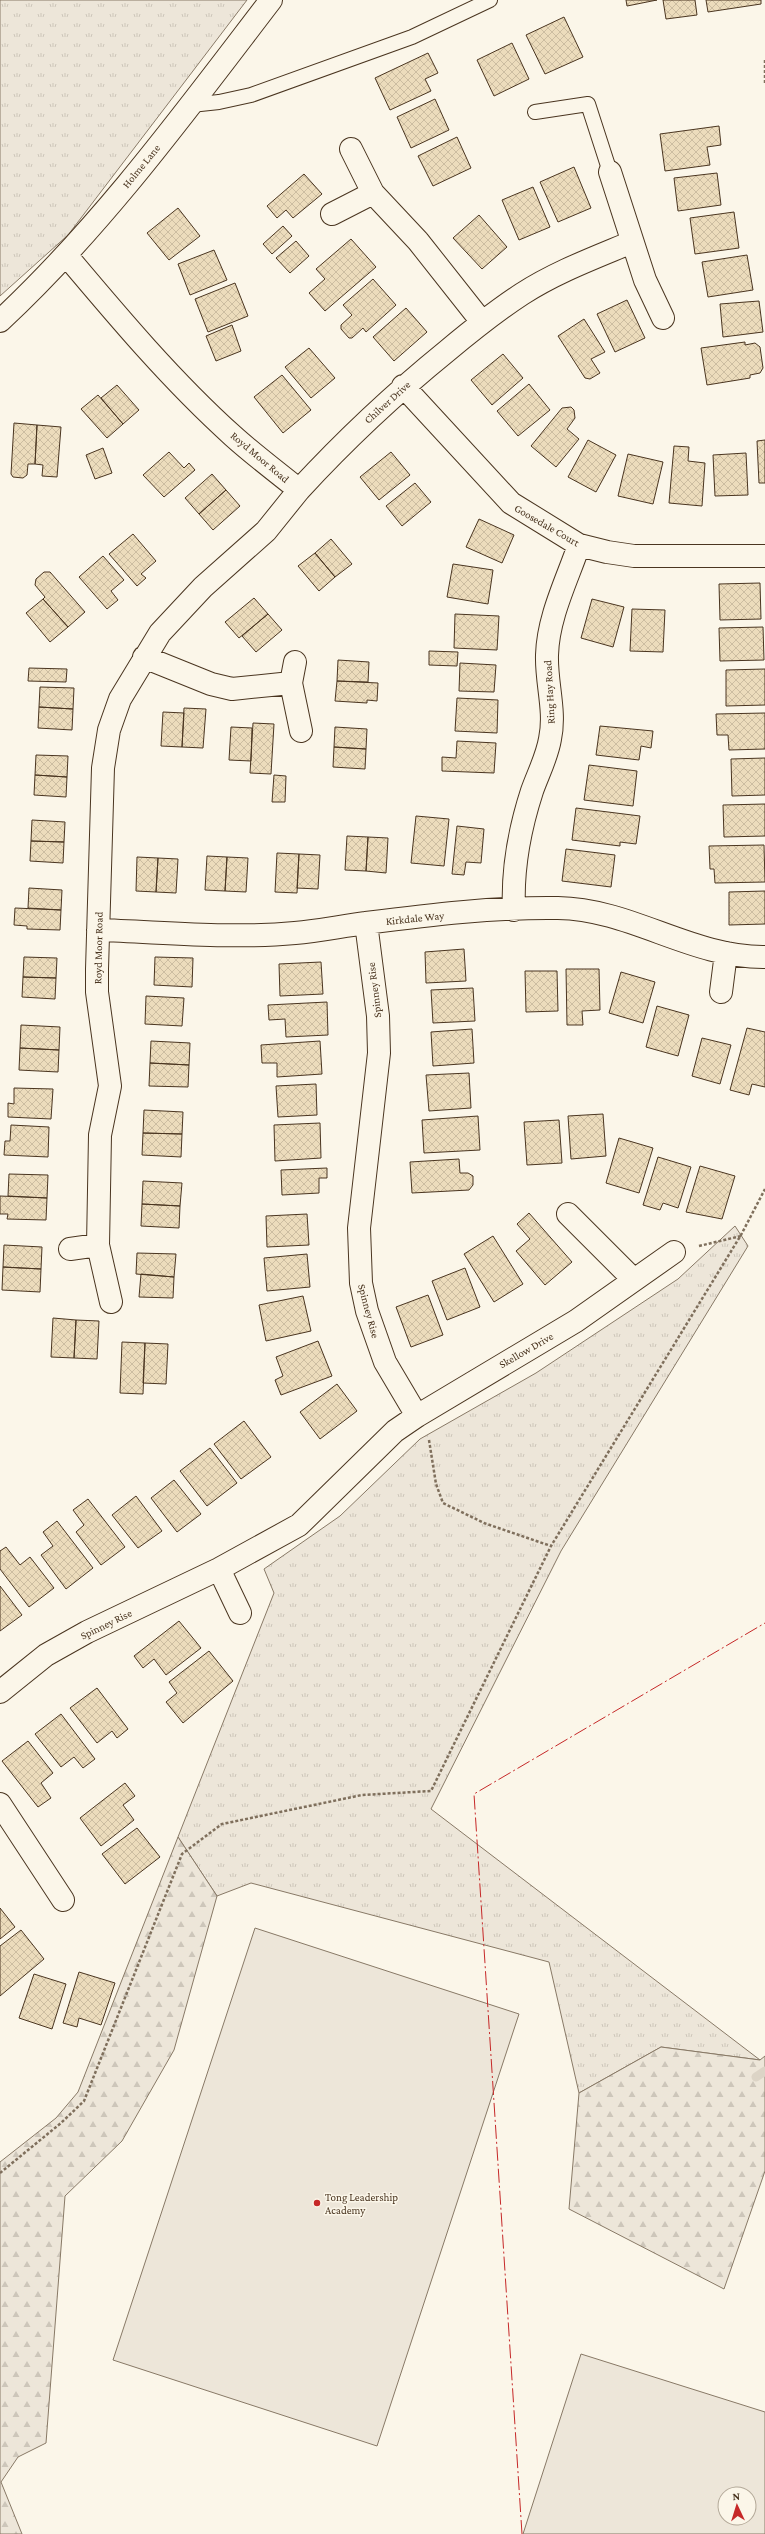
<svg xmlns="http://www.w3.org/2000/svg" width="765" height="2534" font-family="'Crimson Pro',serif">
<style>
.grass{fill:url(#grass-tufts);stroke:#887966}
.forest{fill:url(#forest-firs);stroke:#887966}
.pitch{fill:#ede6d9;stroke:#887966;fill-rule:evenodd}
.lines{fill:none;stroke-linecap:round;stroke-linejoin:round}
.stream{stroke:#dcd4c6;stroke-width:9}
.building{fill:url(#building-cross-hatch);stroke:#4a3520}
.lane-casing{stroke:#4a3520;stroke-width:16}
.street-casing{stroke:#4a3520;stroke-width:24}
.path{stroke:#7f6f5c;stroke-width:2.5;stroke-dasharray:3 2;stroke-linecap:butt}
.lane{stroke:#fbf6e9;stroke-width:14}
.street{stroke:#fbf6e9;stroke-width:22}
.power{stroke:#c62828;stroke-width:1;stroke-dasharray:14 3 2 3;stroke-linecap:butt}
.poi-dot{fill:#c62828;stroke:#fbf6e9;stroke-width:1.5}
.labels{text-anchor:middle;stroke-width:3;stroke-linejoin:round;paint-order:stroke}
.street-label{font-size:11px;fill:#4a3520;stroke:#fbf6e9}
.poi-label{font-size:11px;fill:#4a3520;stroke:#fbf6e9;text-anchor:start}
</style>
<defs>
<pattern id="grass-tufts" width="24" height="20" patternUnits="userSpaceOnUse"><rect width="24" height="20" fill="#ede6d9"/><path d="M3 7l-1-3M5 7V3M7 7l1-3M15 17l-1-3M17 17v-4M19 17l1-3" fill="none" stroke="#cdc6ba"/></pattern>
<pattern id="forest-firs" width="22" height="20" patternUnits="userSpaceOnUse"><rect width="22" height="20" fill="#ede6d9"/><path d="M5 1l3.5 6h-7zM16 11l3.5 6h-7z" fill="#cdc6ba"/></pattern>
<pattern id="building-cross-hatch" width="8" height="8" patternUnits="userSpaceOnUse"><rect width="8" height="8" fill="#ecdcbc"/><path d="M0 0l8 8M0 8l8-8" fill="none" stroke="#ccbda1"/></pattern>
</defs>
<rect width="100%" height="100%" fill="#fbf6e9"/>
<path class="grass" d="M0,0H247L68,235L0,296Z
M735,1226L748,1246L561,1551L431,1809L760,2060L661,2047L579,2093L549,1962L251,1883L217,1896L178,1837L274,1593L264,1569L340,1516L420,1439L536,1373L678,1279Z"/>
<path class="forest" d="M178,1837L217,1896L174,2050L122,2141L65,2196L46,2443L18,2457L1,2482L22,2534H0V2162L56,2118L78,2092Z
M661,2047L760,2060L765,2056V2171L724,2289L569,2209L579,2093Z"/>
<path class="pitch" d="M255,1928L519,2014L377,2446L113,2360Z
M581,2354L765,2412V2534H523ZM725,2494H749V2518H725Z"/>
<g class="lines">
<path class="stream" d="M756,2077L765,2071"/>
</g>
<path class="building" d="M626,0H657L627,6Z
M663,0H695L697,15L666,19Z
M706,0H761V4L708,12Z
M564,17L583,57L545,74L526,35Z
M512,43L529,79L494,96L477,60Z
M428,53L438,73L425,79L431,91L390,110L375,78Z
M435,99L449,130L411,148L397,117Z
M719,126L721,145L707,147L710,165L665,171L660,134Z
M457,137L471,168L433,186L418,156Z
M574,167L591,208L558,222L540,182Z
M717,173L721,205L678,211L674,178Z
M304,174L322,194L293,218L286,210L277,218L267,206Z
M533,187L550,227L519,240L502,200Z
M178,208L200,236L169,260L147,233Z
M734,212L739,248L695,254L690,218Z
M479,215L507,247L482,269L453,238Z
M283,226L292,236L272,254L263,244Z
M351,239L376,267L325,311L309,293L325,279L316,269Z
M296,241L309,256L290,273L276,258Z
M214,250L227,280L190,295L178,264Z
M747,255L753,290L708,297L702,262Z
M373,279L396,305L366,332L363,328L352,338H349L341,329V325L352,315L343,305Z
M235,283L248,316L208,332L195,299Z
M627,300L645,338L615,352L597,314Z
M759,301L763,332L723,337L720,304Z
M406,308L427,332L394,361L373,337Z
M584,319L605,352L591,359L600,373L590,379L585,378L558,336Z
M232,325L241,351L216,361L206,336Z
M745,342V345L755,343L760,347L763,368L760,373L750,375V378L707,385L701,348Z
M309,348L335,378L311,398L285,367Z
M503,354L523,378L492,405L471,380Z
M282,375L311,410L283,433L254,397Z
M529,384L550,410L518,436L497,411Z
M117,385L139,410L123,424L101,398Z
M98,395L123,424L107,438L81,409Z
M571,407L574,410L575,418L567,429L579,439L556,467L531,446L562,408Z
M14,423L37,425L35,464H28L27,475L23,478L13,477L11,474Z
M37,425L61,427L57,477L42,476L43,465L35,464Z
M588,440L616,455L596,492L568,477Z
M765,440V483H759L757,441Z
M674,446L689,447L688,461L705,463L702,506L669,503Z
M103,448L112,473L95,479L86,455Z
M169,452L184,468L189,463L195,470L164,497L143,475Z
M391,452L410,475L379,500L360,477Z
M746,453L748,495L715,496L713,455Z
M628,454L663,462L653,504L618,496Z
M212,474L226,490L199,514L185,498Z
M415,483L431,502L402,526L386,506Z
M226,490L240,506L213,530L199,514Z
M479,519L514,535L502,563L466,547Z
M133,534L156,561L141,574L146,578L137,586L109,554Z
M331,539L352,564L335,577L315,553Z
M315,553L335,577L319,591L298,566Z
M103,556L124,580L111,591L118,600L107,609L79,577Z
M453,564L493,570L488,604L447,597Z
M44,572H50L85,612L68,627L43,599L45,597L35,585L36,579Z
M760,583L761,619L720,620L719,584Z
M254,598L268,614L239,638L225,622Z
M43,599L68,627L50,642L26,613Z
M592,599L624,607L613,647L581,638Z
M632,609L665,610L663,652L630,651Z
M268,614L282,630L256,652L242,636Z
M455,614L499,616L497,650L454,648Z
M763,627L764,660L720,661L719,628Z
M429,651L458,652L457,666L429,665Z
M338,660L369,662L368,682L337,681Z
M460,663L496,665L494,692L459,691Z
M29,668L67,669L66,682L28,681Z
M765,669V705L726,706V670Z
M337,681L378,683L377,701L367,700V703L335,701Z
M40,687L74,688L73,709L39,707Z
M457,698L498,700L497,733L455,731Z
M39,707L73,709L72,730L38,728Z
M184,708L206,709L203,748L182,747Z
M163,712L184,713L182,747L161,746Z
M765,713V749L729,750L728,735H717L716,714Z
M253,723L274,724L271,774L250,773Z
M600,726L653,731L651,748L641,746L639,760L596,755Z
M231,727L252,728L251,761L229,760Z
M335,727L367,729L366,749L334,747Z
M457,741L496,743L494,773L442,771V757L456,758Z
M334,747L366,749L365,769L333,767Z
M36,755L68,756L67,777L35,775Z
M765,758V795L732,796L731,759Z
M589,765L637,771L633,806L584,800Z
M35,775L67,777L66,797L34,795Z
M274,775L286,776L285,802H272Z
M765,804V836L724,837L723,805Z
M576,808L640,816L636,844L620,842V846L572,840Z
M416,816L449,819L444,866L411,863Z
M32,820L65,822L64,842L31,841Z
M457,826L484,829L481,863L466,862L464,875L452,874Z
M347,836L368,837L366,871L345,870Z
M368,837L388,838L386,873L366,871Z
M31,841L64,842L63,863L30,861Z
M764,845L765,882L715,883L714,869H710L709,846Z
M566,849L615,855L611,887L562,881Z
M277,853L299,854L297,893L275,892Z
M299,854L320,855L318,889L297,888Z
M207,856L227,857L225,891L205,890Z
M137,857L158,858L156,892L136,891Z
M227,857L248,858L246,892L225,891Z
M158,858L178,859L176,893L156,892Z
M29,888L62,890L61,910L28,908Z
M765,891V924L729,925V892Z
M15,908L61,910L60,930L27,929V926L14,925Z
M464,949L466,981L426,983L425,952Z
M24,957L57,958L56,978L23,977Z
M155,957L193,958L192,987L154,985Z
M321,962L323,994L280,996L279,964Z
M566,969H599L600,1010L582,1011L583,1025H567Z
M525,971H557L558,1011L526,1012Z
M621,972L655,982L643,1023L609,1013Z
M23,977L56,978L55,999L22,997Z
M473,988L475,1021L433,1023L431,990Z
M146,996L184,998L182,1026L145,1024Z
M327,1002L328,1035L286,1037L285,1019L269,1020L268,1005Z
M657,1006L689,1015L678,1056L646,1047Z
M21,1025L60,1027L59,1050L20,1048Z
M747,1028L765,1032V1087L752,1084L749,1095L730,1090Z
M472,1029L474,1063L433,1066L431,1032Z
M702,1038L731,1045L720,1084L692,1076Z
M151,1041L190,1043L189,1065L150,1063Z
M320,1041L322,1074L277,1077V1063H262L261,1045Z
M20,1048L59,1050L58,1072L19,1070Z
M150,1063L189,1065L188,1087L149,1086Z
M469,1073L471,1108L429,1111L426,1075Z
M316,1084L317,1115L278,1117L276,1086Z
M14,1088L53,1089L51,1119L8,1117V1103L14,1104Z
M144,1110L183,1112L182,1134L143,1133Z
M603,1114L606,1156L571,1159L568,1116Z
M478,1116L480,1150L424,1153L422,1120Z
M559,1120L562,1163L527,1165L524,1122Z
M320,1123L321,1158L275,1161L274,1125Z
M11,1125L49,1127L48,1157L4,1155L5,1141H10Z
M143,1133L182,1134L181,1157L142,1155Z
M619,1138L653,1148L639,1193L606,1183Z
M658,1157L691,1167L678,1208L663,1203L660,1210L643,1205Z
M459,1159L460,1173H468L473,1176V1185L469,1190L412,1193L410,1162Z
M700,1166L735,1176L722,1219L686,1212Z
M327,1168V1178H319V1193L282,1195L281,1170Z
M9,1174L48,1175L47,1198L8,1196Z
M143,1181L182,1183L180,1206L142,1204Z
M0,1196L47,1198L46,1220L7,1219L8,1214H0Z
M142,1204L180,1206L179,1228L141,1226Z
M529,1213L572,1262L545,1285L516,1251L530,1239L517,1224Z
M307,1214L309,1245L267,1247L266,1216Z
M493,1236L523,1284L494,1302L464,1254Z
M4,1245L42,1247L41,1269L3,1267Z
M137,1253L176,1254L174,1277L136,1274Z
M307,1254L310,1287L267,1291L264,1258Z
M3,1267L41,1269L40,1292L2,1290Z
M465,1268L480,1307L447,1320L432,1281Z
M141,1274L174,1277L173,1298L139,1297Z
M428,1295L443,1335L411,1347L396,1307Z
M303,1296L311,1331L266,1341L259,1305Z
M53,1318L76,1320L74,1358L51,1357Z
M76,1320L99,1321L97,1359L74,1358Z
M318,1341L332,1376L281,1395L275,1380L283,1376L276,1357Z
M122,1342L145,1343L143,1394L120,1393Z
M145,1343L168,1344L166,1384L143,1383Z
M337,1384L357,1411L320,1439L300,1412Z
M244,1421L271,1457L241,1479L214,1444Z
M210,1448L237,1483L207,1506L180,1471Z
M174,1480L201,1514L177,1532L151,1498Z
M136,1496L162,1531L138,1548L112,1515Z
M88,1499L125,1547L101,1565L76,1532L84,1525L73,1510Z
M57,1521L93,1568L66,1589L41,1555L53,1546L43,1532Z
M6,1547L20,1565L30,1557L54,1588L29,1607L0,1569V1551Z
M0,1586L22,1615L0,1631Z
M179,1621L201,1648L166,1675L154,1659L143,1668L134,1656Z
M209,1651L233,1681L183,1723L166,1702L177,1693L169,1682Z
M97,1688L128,1729L117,1738L112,1731L97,1743L70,1708Z
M61,1714L95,1759L83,1768L74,1757L61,1767L35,1734Z
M28,1741L53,1773L41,1783L51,1798L38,1807L2,1761Z
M125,1783L135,1796L123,1805L134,1820L101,1846L80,1818Z
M137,1828L160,1857L125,1884L102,1854Z
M0,1908L15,1927L0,1939Z
M21,1930L44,1959L0,1996V1946Z
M79,1972L115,1983L101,2025L79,2018L77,2027L63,2023Z
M34,1974L66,1984L52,2029L19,2018Z"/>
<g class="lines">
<g class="lane-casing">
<path id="lane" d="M191,105L219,102L251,95L412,37L490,0
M535,112L588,104L610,172"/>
</g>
<g class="street-casing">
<path id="street" d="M351,149L373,193L418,241L482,322
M610,172L645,280L663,318
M332,214L373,193
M66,255C119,318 172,381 233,436C254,455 277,472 299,490L266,531L203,587L160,633L120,699L109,730L103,768L97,969V992L110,1086L100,1135L98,1245L111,1302
M0,321C102,226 186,111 271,0
M403,386L511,503L579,545L607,552L634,556H765
M299,490C346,439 394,394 447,351C471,331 496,311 522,294C556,272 594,258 632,242
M144,657L211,684L232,689L291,683L301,731
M291,683L295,662
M514,910C512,868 519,831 532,791C538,774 547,757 550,739C556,711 546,683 547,655C548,617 567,580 579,545
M98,930C163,932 230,939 295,933C319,931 342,926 366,923C429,915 494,907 558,908C631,909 692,958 765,957
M721,992L726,953
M568,1214L633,1279
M70,1249L98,1245
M417,1416L576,1321L674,1252
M219,1569L240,1613
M0,1692L46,1655L87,1632L219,1569L299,1525L395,1431L417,1416L385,1362L367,1311L361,1283L359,1228L379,1053L378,1016L366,923
M0,1804L63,1900"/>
</g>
<path class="path" d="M765,60V84
M699,1246L741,1236
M429,1440L436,1484L443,1503L484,1523L551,1546
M0,2173L61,2123L84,2101L182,1854L222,1824L362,1795L431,1791L551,1546L741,1235L765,1189"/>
<use href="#lane" class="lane"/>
<use href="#street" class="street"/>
<path class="power" d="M522,2534L474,1794L765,1623"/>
</g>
<circle class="poi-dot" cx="317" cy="2203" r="4"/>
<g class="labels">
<g class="street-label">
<text transform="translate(141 166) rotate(-51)" y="4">Holme Lane</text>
<text transform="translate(387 402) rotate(-42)" y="4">Chilver Drive</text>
<text transform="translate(260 457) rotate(40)" y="4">Royd Moor Road</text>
<text transform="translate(547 525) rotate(30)" y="4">Goosedale Court</text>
<text transform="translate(549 692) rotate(-93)" y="4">Ring Hay Road</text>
<text transform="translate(415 918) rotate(-6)" y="4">Kirkdale Way</text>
<text transform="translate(98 948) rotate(-89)" y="4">Royd Moor Road</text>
<text transform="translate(374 990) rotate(-97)" y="4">Spinney Rise</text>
<text transform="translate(369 1311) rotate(75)" y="4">Spinney Rise</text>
<text transform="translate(526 1350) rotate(-30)" y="4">Skellow Drive</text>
<text transform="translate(106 1624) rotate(-26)" y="4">Spinney Rise</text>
</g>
<g class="poi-label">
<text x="325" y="2201">Tong Leadership<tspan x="325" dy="13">Academy</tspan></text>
</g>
</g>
<g transform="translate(737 2506) rotate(356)"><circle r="19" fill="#fbf6e9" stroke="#b4a999"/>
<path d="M0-3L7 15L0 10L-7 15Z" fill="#c62828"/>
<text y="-6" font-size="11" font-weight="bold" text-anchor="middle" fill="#4a3520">N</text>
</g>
</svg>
